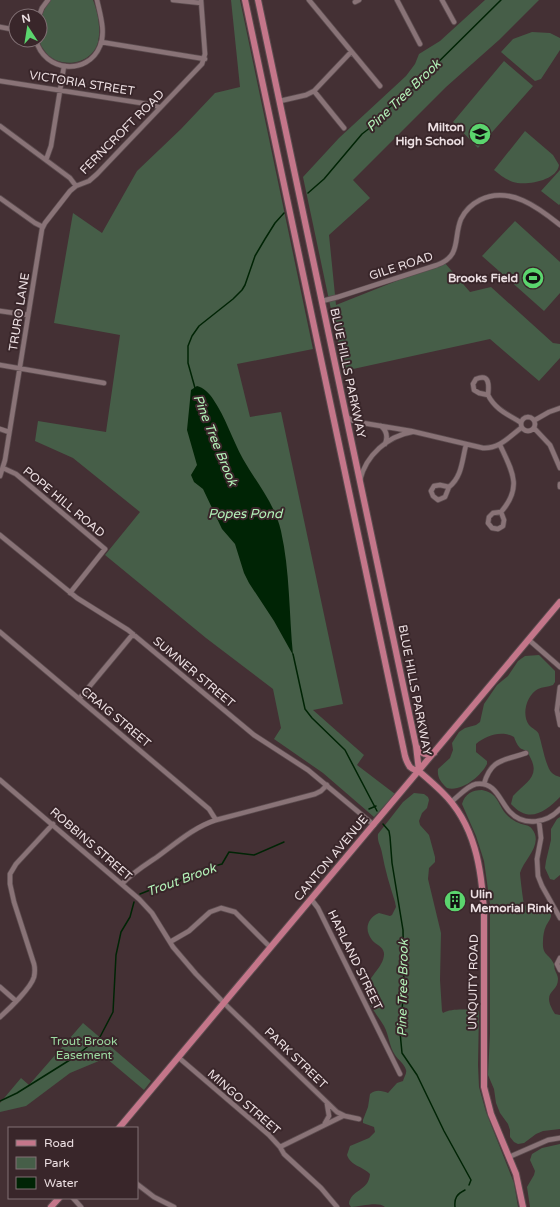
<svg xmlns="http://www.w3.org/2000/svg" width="560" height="1207" font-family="'Varela Round',sans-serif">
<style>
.green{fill:#465e48}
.water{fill:#002405}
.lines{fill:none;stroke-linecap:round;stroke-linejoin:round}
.stream{stroke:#002405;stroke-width:1.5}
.minor-casing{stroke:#5c4c4f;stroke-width:6}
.major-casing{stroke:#5c4c4f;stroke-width:8}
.minor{stroke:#897377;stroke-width:4.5}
.major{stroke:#c4768a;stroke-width:6}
.labels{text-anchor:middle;stroke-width:4;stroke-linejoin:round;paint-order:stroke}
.street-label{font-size:12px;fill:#ecdfe2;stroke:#39262a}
.poi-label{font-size:12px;font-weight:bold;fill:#ecdfe2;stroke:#39262a;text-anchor:end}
.park-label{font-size:12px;fill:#9cdaa1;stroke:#39262a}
.water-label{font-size:13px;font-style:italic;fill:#b3f2b8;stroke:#39262a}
</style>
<rect width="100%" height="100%" fill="#443034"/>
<path class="green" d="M51,0H93C98,13 101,28 98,42C92,66 57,70 44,50C43,48 40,45 40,42C39,40 40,34 40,31C40,19 43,9 51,0Z
M231,0H240L313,349L237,364L250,417L281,412L343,704L313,710L364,755L357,765L395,794L374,817L323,773L274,739L281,728L273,689L206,638L105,555L140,512L73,458L35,441L38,421L106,432L120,335L54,323L73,213L102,233L137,171L181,129L215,93L240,87Z
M485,0H539L499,40L446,87L353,180L370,198L329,235L336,305L444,262L470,292L491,287L553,343L560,344V358L539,381L490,339L344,371L303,177L339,138L406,76L415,64L419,54L440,41Z
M532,32L550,33L560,38V50L541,79L535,81L501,52L513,39Z
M504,61L533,86L478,148L453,122Z
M525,131L553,155L559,165C557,181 525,186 513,182C505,179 500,175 494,170Z
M560,170V204L559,205L541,191Z
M515,221L560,262V293L544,311L482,256Z
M539,655L555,671V682L553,685C548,687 542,687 538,689C527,695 521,714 529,725C532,729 538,730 539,735C542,744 546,768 552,773C554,775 557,776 560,777V797C545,812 529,824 511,804L513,796C527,781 543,776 527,752C525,749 522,750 520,748C517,745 515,740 514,737C502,730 486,735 476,744V752L487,761V764C481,776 462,792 447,788C441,782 437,778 438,769L450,758L453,750L452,743L459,732L465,728L476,725L480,722L484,704L497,685L508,676L518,661L525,656Z
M482,790C498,793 497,803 506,814C510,818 514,821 519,823C523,825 530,825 532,829C544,844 524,859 520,873C520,875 523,901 524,903C530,916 551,902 551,915C551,919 548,922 546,926C544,930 543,936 543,941C542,956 549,953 554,964C555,967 554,968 555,970C556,973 558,976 558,979C558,994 540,990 555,1014L560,1015V1129L543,1131L536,1134L524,1143L518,1144L514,1142L510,1137V1130L508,1124L500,1113L496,1103L494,1089L488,1075L490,1033V904L484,861L476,836L462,804C465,794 472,790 482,790Z
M414,793L424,794L428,797L429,800L427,808L422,813L419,821L420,825L429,835L435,857V862L429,868L428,879L441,933L440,980L442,1011L443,1013C452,1008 467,1010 477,1010L479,1012L478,1065L479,1087L486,1112L514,1183L518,1207H385C378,1201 360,1207 351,1207L349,1204C350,1190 369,1191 370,1174C362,1166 351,1166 347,1155L350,1146L369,1138L375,1132L374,1127L363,1123V1120L368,1107L370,1094C376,1089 382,1091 388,1093L397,1083L403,1081C404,1077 407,1074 406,1070C404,1063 398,1060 395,1055C389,1046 389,1035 384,1026C378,1016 369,1006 366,994C362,981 385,968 384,953C383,946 376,945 372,940C364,930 367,918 379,913L390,916L392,915L396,907L395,902C390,886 385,870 382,853C381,846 377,842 378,834L403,802Z
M560,817V875L554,880L550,879L545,868L546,861L551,840V829L557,819Z
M83,1023L151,1081L144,1090L106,1058L70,1073L26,1106L0,1112V1103L21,1078L29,1085Z
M560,1144V1207H530L527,1187L534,1175L535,1171L530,1160L532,1154L542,1148Z"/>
<path class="water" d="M197,386C203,387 210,394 213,399C226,418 232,439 243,459C256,482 275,504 281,531C290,571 289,614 293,655L274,621L249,583L244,573L235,544L222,529L203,489L194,482L191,475L197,465L187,430L191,390Z"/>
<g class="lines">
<path class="stream" d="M308,193L324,179L362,134L371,127L378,117L410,90L501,0
M195,388L188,363V346L192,336L199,326L233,299L242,290L245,285L255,256L265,239L275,223L284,213
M293,654L305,709L312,718L345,750L377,811
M369,809L376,806
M383,824L389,831L390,837L392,863L403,930L404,988L400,1032L402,1053L417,1075L444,1131L471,1180L469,1185
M140,894L168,883L178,882L196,871L222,864L229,852L254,855L284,842
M0,1101L17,1093L73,1058L100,1037L113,1012L116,955L121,932L130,917L134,902
M455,1207C454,1198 457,1194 465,1190"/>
<g class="minor-casing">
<path id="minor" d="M173,0L201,3
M309,0L380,86
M397,0L420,44
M442,0L454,22
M355,2L359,0
M39,16L42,8L48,0
M0,27L16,30
M36,40C44,72 88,76 100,46C106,32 100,14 97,0
M101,42L205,59
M0,81L154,105L160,108
M314,91L344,128
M280,101L306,95L314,91L351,52
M0,126L70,178L76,186
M46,160L51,146L64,66
M0,198L35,223L43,227
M322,301L338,297L437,265C462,256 453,238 461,219C465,211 472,204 480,200C509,185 539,208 560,225
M0,311L28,315
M0,365L104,383
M488,395L479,393L474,390L473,384L476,379C490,373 489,386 488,395C495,409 507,414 520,422
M346,416L351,420L357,422L411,431L483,448C499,449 509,437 521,428
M521 424a7 7 0 1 1 14 0a7 7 0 1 1-14 0Z
M535,420L549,412L560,408
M381,426C387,431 388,437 385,444
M534,428L550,445L560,468
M0,429L9,432
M500,445C512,471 523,487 501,512
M3,468L16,474L105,549L70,593
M0,476L5,460L42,229L45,223L70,191L76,186L89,181L97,174L202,64L205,54L201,0
M360,480C366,455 388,436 412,432
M560,484V487
M440,485L449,487L445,497L438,500L433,496L431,491L434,486Z
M449,487C462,477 462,460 466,445
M501,512L504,520L503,526L498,529L492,528L488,523L489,517L493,513Z
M0,535L77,598L128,630L254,735L308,770L374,825
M0,632L209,809L216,820
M529,640L560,667
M560,687L557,710L560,725
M79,699L133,634
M0,780L139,899L152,913L173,947L196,974L228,1007L337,1112L345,1116L359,1119
M484,784C491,759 503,761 526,753
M451,802C459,796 467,786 476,784C496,781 500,802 510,812C524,827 547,823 560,809
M539,821L541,838L537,859L538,876L542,886L560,918
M122,884C132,873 145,865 157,857C175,844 194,827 216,820L315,794L321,791L327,785
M311,899L318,908L400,1074
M170,942L189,931L210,912L221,908L235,912L270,947
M560,958L557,964L560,970
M0,987L16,1001
M0,1017C9,1009 31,988 34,977C35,972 35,968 34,964L14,902L10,884V874L16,864L53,824
M178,1057L269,1135L280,1147L284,1154L321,1188L337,1207
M325,1123L329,1116L327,1104
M280,1147L343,1116
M509,1157L548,1140L560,1138
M137,1184L154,1197L174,1207
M73,1198L81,1207"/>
</g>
<g class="major-casing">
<path id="major" d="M245,0L405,756C406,760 408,764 410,767C414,771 418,770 421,773C428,779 435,785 442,792C475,824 482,869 484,914V1087L491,1114L516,1174L523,1207
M258,0L416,746L419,771
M416,746C420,753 426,756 434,753
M119,1128L560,602
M51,1207L59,1198"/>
</g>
<use href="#minor" class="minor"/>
<use href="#major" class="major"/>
</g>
<defs>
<g id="school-disc" transform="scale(1.15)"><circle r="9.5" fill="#5bd56e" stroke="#39262a"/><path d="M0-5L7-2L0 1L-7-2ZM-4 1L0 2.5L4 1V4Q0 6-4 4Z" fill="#111"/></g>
<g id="stadium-disc" transform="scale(1.15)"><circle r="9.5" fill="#5bd56e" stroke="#39262a"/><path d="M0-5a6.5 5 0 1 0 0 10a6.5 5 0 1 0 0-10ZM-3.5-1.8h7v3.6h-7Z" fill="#111"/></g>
<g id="building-disc" transform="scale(1.15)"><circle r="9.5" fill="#5bd56e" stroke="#39262a"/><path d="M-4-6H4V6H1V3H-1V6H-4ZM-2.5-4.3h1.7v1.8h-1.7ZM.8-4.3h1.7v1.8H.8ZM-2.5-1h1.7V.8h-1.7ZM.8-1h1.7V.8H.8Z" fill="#111"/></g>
</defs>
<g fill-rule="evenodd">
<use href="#school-disc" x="480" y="134"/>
<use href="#stadium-disc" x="533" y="278"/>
<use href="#building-disc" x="455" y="901"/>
</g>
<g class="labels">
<g class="street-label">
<text transform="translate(82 83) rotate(9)" y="4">VICTORIA STREET</text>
<text transform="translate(122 132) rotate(-45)" y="4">FERNCROFT ROAD</text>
<text transform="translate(401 266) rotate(-18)" y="4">GILE ROAD</text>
<text transform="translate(19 312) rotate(-81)" y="4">TRURO LANE</text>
<text transform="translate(348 373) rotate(78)" y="4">BLUE HILLS PARKWAY</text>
<text transform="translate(64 502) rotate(40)" y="4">POPE HILL ROAD</text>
<text transform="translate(194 672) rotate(40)" y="4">SUMNER STREET</text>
<text transform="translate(415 690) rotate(79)" y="4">BLUE HILLS PARKWAY</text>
<text transform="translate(116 717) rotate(40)" y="4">CRAIG STREET</text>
<text transform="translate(91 844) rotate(41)" y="4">ROBBINS STREET</text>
<text transform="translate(331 858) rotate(-50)" y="4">CANTON AVENUE</text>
<text transform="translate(355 960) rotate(64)" y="4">HARLAND STREET</text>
<text transform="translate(473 982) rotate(-89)" y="4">UNQUITY ROAD</text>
<text transform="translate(296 1058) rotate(44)" y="4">PARK STREET</text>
<text transform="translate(244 1102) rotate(41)" y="4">MINGO STREET</text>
</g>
<g class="poi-label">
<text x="464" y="131">Milton<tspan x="464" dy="14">High School</tspan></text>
<text x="518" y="282">Brooks Field</text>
<text x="470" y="898" text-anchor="start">Ulin<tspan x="470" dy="14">Memorial Rink</tspan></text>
</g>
<g class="park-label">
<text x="84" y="1045">Trout Brook<tspan x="84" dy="14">Easement</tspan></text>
</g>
<g class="water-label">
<text transform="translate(403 95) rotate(-44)" y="5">Pine Tree Brook</text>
<text transform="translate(216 440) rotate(68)" y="5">Pine Tree Brook</text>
<text x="245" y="518">Popes Pond</text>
<text transform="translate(181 879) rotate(-20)" y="5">Trout Brook</text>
<text transform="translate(402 988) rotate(-89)" y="5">Pine Tree Brook</text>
</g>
</g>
<rect x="8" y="1127" width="130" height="72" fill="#39262a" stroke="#817074"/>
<rect x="16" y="1140" width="20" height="6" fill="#c4768a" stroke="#817074"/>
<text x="44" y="1147" font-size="12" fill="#ecdfe2">Road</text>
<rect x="16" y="1157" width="20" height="12" fill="#465e48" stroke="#817074"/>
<text x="44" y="1167" font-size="12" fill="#ecdfe2">Park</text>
<rect x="16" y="1177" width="20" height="12" fill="#002405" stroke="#817074"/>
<text x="44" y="1187" font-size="12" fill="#ecdfe2">Water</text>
<g transform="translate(28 28) rotate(348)"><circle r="19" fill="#39262a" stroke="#817074"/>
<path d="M0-3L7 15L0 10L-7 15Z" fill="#5bd56e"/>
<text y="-6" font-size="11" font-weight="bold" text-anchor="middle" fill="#ecdfe2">N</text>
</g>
</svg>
